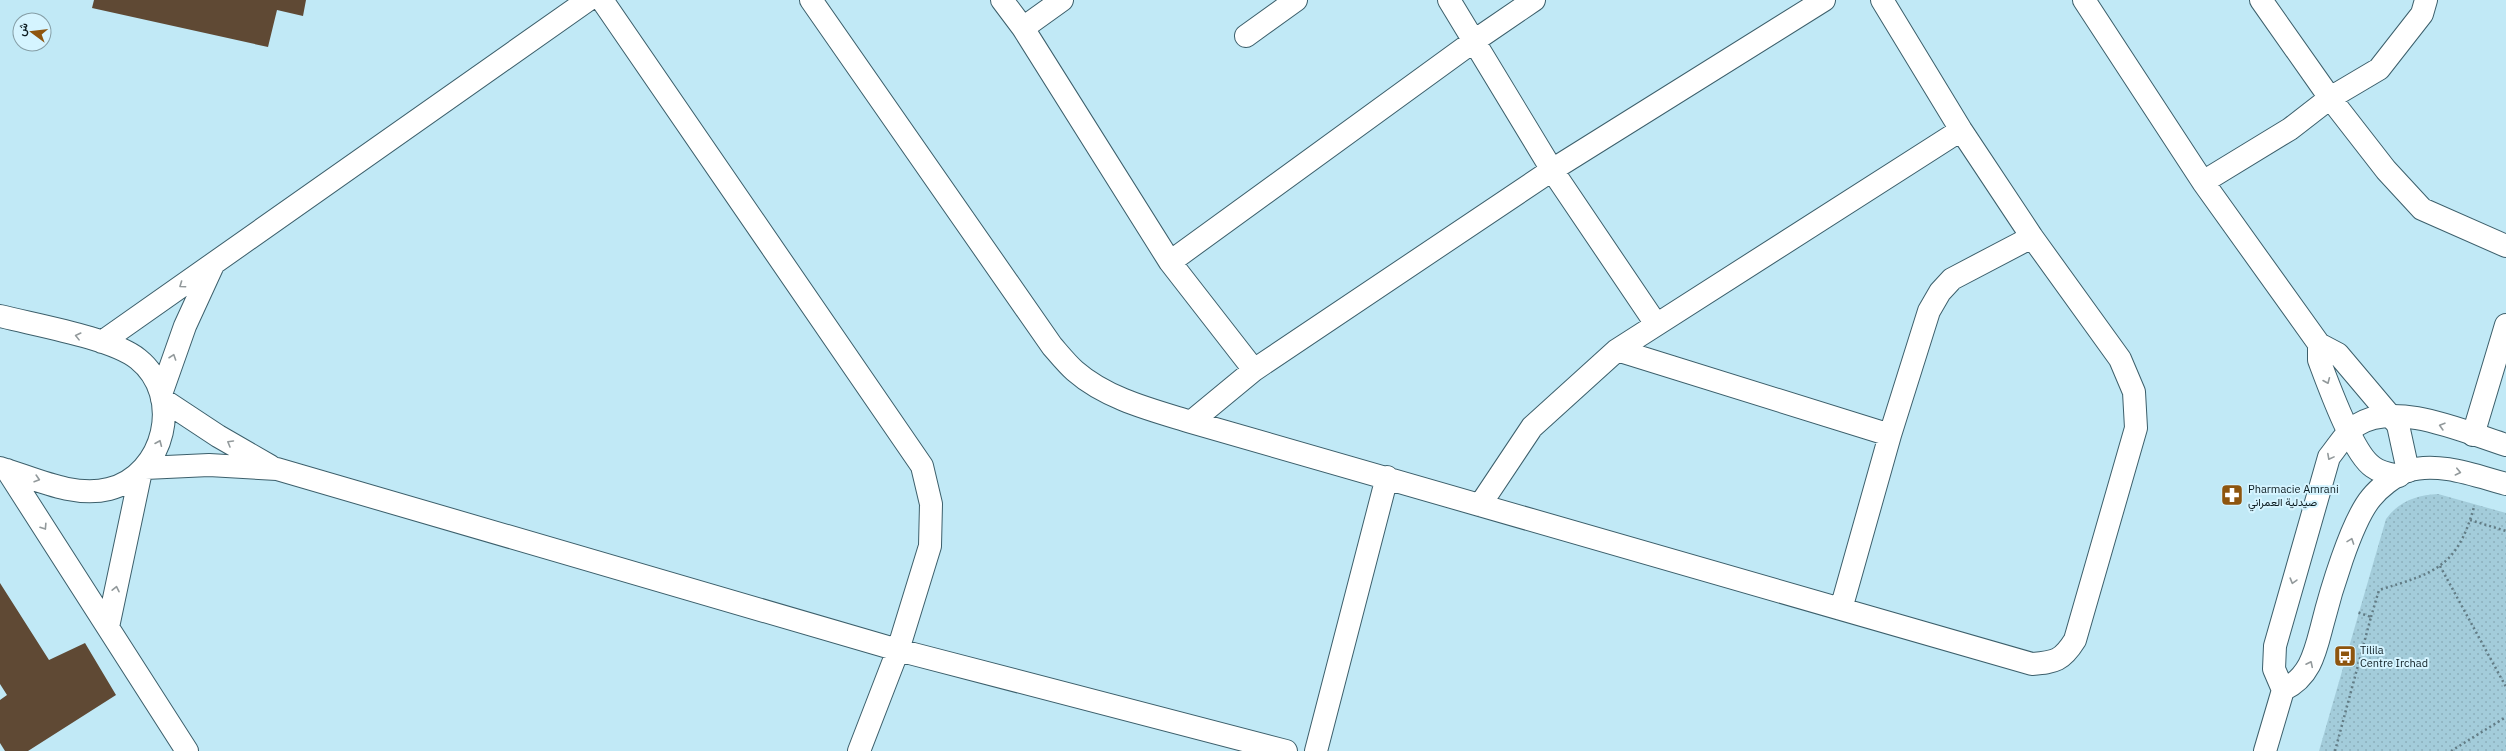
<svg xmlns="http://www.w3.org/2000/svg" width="2506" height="751" font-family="'IBM Plex Sans',Vazirmatn,sans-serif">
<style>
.grass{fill:url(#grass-dots)}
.building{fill:#5f4934}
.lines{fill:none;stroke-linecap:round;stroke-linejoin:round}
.street-casing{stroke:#3c5f6b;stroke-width:24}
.secondary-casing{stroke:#3c5f6b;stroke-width:24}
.path{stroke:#627c85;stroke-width:2.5;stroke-dasharray:2 3;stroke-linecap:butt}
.street{stroke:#fff;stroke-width:22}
.secondary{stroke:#fff;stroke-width:22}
.oneway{stroke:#92999b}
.labels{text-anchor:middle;stroke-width:4;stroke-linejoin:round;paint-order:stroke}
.poi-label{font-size:11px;fill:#0d1c21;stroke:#d5f4ff;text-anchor:start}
</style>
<defs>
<pattern id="grass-dots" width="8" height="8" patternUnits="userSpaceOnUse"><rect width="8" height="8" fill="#a3ccda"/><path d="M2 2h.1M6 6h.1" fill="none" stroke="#8bafbb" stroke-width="1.8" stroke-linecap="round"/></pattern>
</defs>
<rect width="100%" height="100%" fill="#c1e9f6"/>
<path class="grass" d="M2438,494L2506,513V751H2319L2386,519C2399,501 2417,495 2438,494Z"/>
<path class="building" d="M94,0H306L303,16L277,10L268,47L92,8Z
M0,583L49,660L85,643L116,695L28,751H5L0,743V700L7,695L0,684Z"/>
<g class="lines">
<g class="street-casing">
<path id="street" d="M602,0L922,466L931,504L930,546L898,650L859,751
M811,0L1052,346C1059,354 1067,364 1075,371C1107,399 1152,410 1191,422L2032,664C2055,662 2062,661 2075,640L2136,428L2134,392L2120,359L2032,237L1961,130L1882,0
M1002,0L1023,28L1170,262L1254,370
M1449,0L1552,170L1656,324
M2084,0L2203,182L2319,344L2338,354L2398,425L2408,471
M2261,0L2330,98L2386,170L2422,209L2506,246
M1023,28L1062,0
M1246,36L1296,0
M2203,182L2290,129L2330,98L2379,69L2422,14L2426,0
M1170,262L1474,41L1534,0
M0,316C35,325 112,338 138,359C184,396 165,475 109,489C73,498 34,478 0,468
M102,342L588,0
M2319,344V360C2328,384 2353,454 2373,467C2381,473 2390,474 2399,476
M1617,350L1890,435
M161,394L185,326L213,265
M162,399L218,436L270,466
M1191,422L1254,370L1552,170L1824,0
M2473,435L2506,325
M145,468L209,465L277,469L898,650L1286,751
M7,470L187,751
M1480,505L1532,427L1617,350L1961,130
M1841,609L1890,435L1929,311L1940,292L1952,279L2032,237
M108,627L141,471
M1316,751L1387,477"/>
</g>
<g class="secondary-casing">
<path id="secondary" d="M2283,690C2310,677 2315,653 2322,626C2330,594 2351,522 2371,498C2379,488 2394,476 2407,471C2438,461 2476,476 2506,484
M2265,751L2283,690L2274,669L2275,646L2329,457C2338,446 2345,433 2357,425C2395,400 2467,433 2506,445"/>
</g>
<path class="path" d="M2470,520L2506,531
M2440,566L2506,687
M2371,617L2379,590C2434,573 2457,568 2474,507
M2335,751L2371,617L2357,612
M2451,751L2506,717"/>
<use href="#street" class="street"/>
<use href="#secondary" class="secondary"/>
</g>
<defs><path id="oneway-chevron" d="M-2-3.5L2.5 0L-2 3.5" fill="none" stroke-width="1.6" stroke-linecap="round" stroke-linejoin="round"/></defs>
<g class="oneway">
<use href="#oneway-chevron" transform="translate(182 285) rotate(145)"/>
<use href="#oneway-chevron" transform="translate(78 336) rotate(-166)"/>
<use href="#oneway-chevron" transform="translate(173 357) rotate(-71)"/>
<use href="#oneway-chevron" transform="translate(2327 381) rotate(67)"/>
<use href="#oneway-chevron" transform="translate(2442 426) rotate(-164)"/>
<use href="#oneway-chevron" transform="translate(159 443) rotate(-67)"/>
<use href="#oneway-chevron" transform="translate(230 443) rotate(-150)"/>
<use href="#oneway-chevron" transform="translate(2330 457) rotate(118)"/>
<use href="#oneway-chevron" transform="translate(2458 472) rotate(13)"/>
<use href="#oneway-chevron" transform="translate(37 479) rotate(17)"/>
<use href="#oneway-chevron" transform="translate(44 527) rotate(57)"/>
<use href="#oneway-chevron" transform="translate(2351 541) rotate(-70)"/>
<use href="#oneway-chevron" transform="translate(2293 581) rotate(106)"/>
<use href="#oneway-chevron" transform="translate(116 589) rotate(-78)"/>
<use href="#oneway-chevron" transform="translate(2310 664) rotate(-64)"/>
</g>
<defs>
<g id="pharmacy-square" transform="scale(1.15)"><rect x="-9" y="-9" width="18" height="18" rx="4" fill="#8e550e" stroke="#d5f4ff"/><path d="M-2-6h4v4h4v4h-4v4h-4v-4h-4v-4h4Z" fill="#fff"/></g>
<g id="bus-square" transform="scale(1.15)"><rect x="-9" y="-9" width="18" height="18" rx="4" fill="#8e550e" stroke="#d5f4ff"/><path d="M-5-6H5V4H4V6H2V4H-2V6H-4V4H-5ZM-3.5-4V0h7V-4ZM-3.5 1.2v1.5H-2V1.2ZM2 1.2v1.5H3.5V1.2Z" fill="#fff"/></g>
</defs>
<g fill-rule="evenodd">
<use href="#pharmacy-square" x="2232" y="495"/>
<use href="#bus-square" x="2345" y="656"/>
</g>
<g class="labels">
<g class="poi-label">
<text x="2248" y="493">Pharmacie Amrani<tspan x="2248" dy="13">صيدلية العمراني</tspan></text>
<text x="2360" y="654">Tilila<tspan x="2360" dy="13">Centre Irchad</tspan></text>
</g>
</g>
<g transform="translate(32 32) rotate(285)"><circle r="19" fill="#d5f4ff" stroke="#859ea6"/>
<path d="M0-3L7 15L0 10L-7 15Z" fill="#8e550e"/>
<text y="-6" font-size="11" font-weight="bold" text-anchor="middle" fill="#0d1c21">ش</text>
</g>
</svg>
